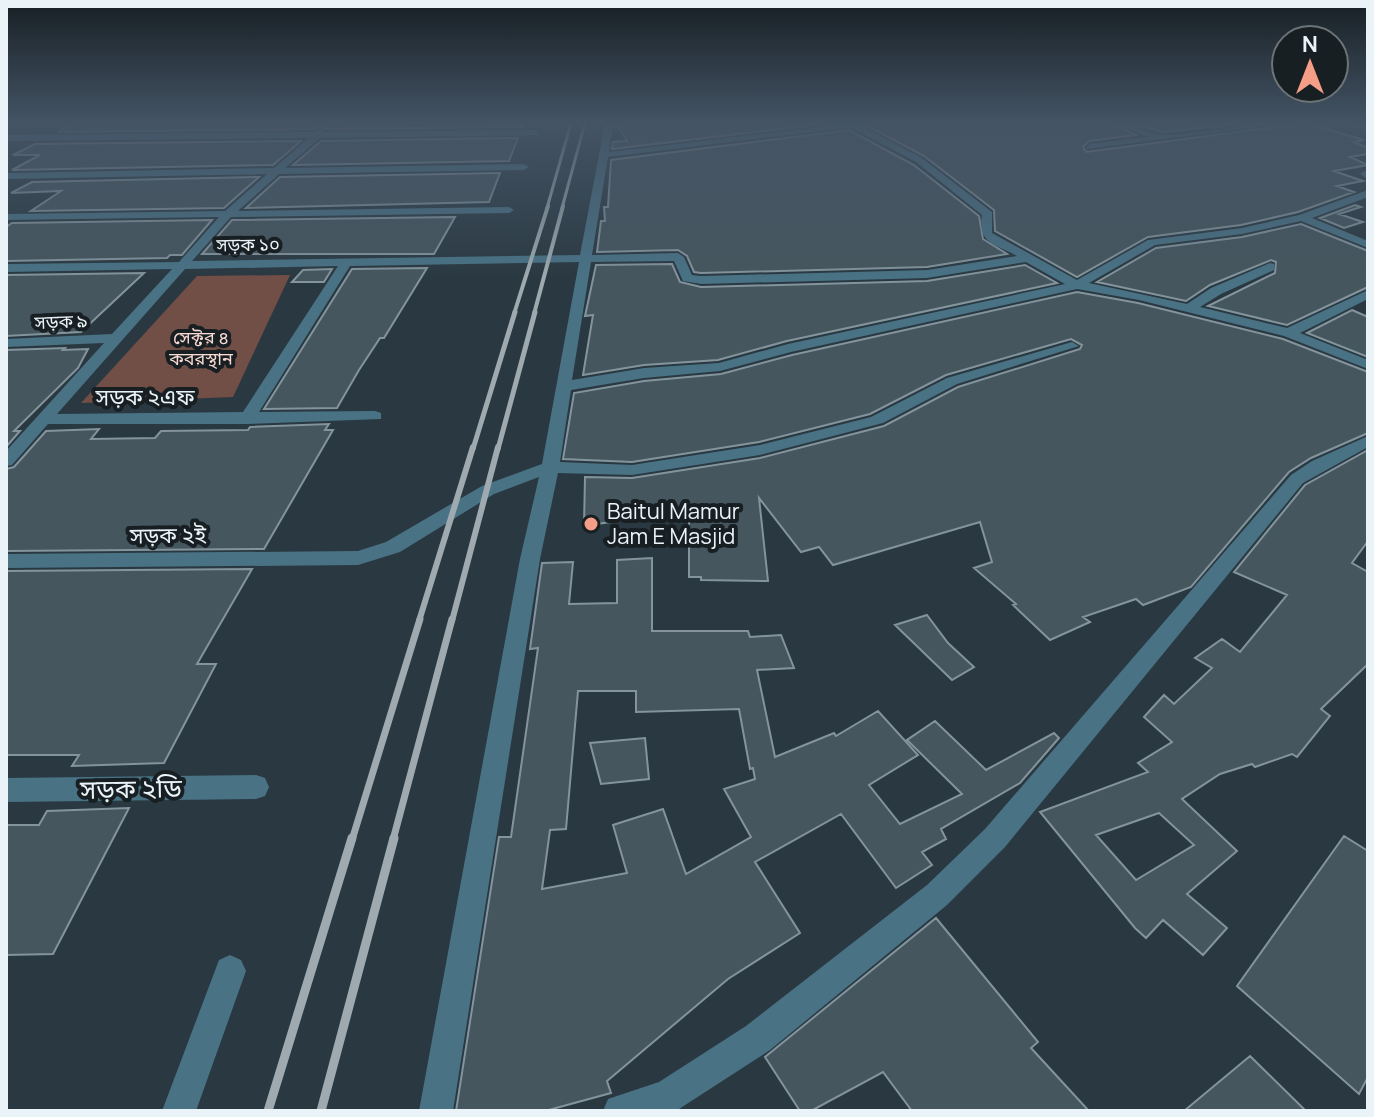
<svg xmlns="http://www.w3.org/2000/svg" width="1374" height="1117" font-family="Manrope,'Noto Sans Bengali',sans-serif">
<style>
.green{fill:#724f46}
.building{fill:#46565e;stroke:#83949d;stroke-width:2;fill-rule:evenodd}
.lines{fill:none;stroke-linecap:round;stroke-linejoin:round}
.minor{fill:#497285;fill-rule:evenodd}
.rail-far5{stroke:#9eaaaf;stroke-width:3}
.rail-far4{stroke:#9eaaaf;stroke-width:4}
.rail-far3{stroke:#9eaaaf;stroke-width:5}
.rail-far2{stroke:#9eaaaf;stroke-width:6}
.rail-far1{stroke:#9eaaaf;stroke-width:7}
.rail{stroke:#9eaaaf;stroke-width:9}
.poi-dot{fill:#f49e88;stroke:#181f23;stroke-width:3}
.labels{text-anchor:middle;stroke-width:8;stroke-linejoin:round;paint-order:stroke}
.far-street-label{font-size:18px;fill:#eaf4f8;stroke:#181f23}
.far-park-label{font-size:18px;fill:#fadbd3;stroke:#181f23}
.street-label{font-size:22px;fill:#eaf4f8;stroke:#181f23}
.poi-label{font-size:22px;fill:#eaf4f8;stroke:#181f23;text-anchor:start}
.near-street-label{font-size:26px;fill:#eaf4f8;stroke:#181f23}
</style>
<rect width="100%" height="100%" fill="#2a3941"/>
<path class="green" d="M290,275L233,397L81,403L197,276Z"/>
<path class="building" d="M75,123H523L522,127L326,129L320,126L314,129L58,132Z
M616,123H831L612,149L613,142L627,141Z
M862,123H1112L1136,135L1089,141L1083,147L1086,152L1307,123L1364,140L1354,142L1368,148V154L1350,157L1368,165L1334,171L1363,181L1337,186L1354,192L1298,212L1241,225L1148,237L1077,277L995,231L994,210L924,156Z
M1131,123H1247L1163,132Z
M849,130L914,165L979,216L983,239L1007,254L927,267L701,273L694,272L687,256L678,250L597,252L601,221H605L604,207H608L611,160Z
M518,138L509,161L293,165L321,141Z
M301,141L273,165L12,170L40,155H13L35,144Z
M500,173L489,202L246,208L280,177Z
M259,177L224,208L31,211L61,191L11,193L32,182Z
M1355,205L1361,207L1339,214L1363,222L1344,228L1320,218Z
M455,217L434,254H202L232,220Z
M212,220L182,255H170L167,258L6,261V227L12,223Z
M1301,224L1368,251V287L1287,325L1208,306L1275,273L1276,262L1271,260L1210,285L1186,301L1097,282L1156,248L1242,237Z
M672,264L680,282L701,287L927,281L1025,265L1057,283L787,341L718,360L644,365L583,375L593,315L585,316L596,265Z
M427,268L384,338H380L359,370L337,408L264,409L352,269Z
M332,269L324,282H292L303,270Z
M144,273L81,332L6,336V275Z
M1077,292L1138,303L1283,339L1368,372V433L1311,458L1289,472L1191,587L1143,605L1136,599L1083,617L1090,622L1050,640L1013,605L1016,604L974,568L992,562L980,522L833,565L819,547L801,552L759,498L768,581L701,580V577H689V510L584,526L585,477L632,478L760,458L884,426L958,387L1080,349L1082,345L1071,339L946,375L870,414L759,442L632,462L563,459L574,393L644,381L721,374L792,355Z
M1352,310L1368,317V357L1307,333Z
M65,348L63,350L88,349L78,368L14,431H20L6,447V350Z
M329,424L325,430H333L264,549L6,551V469L14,467L46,431L99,429L91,439L155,438L161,431L248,430L250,427Z
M1368,450V541L1352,563L1368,572V664L1321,709L1330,716L1297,757L1292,754L1255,767L1252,764L1220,774L1182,799L1237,851L1187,894L1227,928L1203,955L1163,920L1146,938L1135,928L1040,812L1148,772L1138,763L1172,742L1144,717L1164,695L1174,704L1212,668L1195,658L1222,639L1240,652L1287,595L1234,572L1305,485ZM1159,813L1194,845L1136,880L1096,835Z
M652,558V631H748L750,637L781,635L794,668L757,670L775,757L834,733L836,736L878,711L918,755L869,785L900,824L962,794L907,740L935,721L986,770L1054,733L1059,738L1020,783L941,829L946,839L922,852L932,865L896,888L841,814L755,862L800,933L728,979L607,1081L611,1093L545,1111H456L499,837H511L538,648L530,649L542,563L573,562L569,604L617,603V560ZM578,691H636V712L739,709L750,769L753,768L755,779L724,789L751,837L686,874L663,809L613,825L627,873L542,889L550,830L566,829Z
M252,569L197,664H216L164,763L72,766L79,755H6V571Z
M927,615L948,643L974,667L952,680L895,625Z
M645,738L649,779L601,784L590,743Z
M129,808L53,954L6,955V825H39L47,811Z
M1344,836L1368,851V1077L1359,1094L1237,986Z
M936,918L1038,1042L1031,1048L1089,1111H912L883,1072L811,1111H800L765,1057Z
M1250,1056L1306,1111H1184Z"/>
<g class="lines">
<path class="minor" d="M605,123H613L609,152L856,123L922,158L992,212V233L1077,280L1148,240L1242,228L1299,215L1368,190V197L1312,218L1368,241V248L1301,221L1242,234L1155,245L1089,283L1187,304L1211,288L1270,263L1274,264V270L1221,294L1200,307L1287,328L1368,290V299L1300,333L1368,360V369L1284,336L1139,300L1077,289L791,352L720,371L644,378L571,390L560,462L632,465L760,445L871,417L947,378L1072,342L1079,346L957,384L883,423L760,455L632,475L558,473L540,559L453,1111H419L520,559L539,477L494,494L400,552L358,565L6,568V554L358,551L386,542L482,486L542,464L579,262L350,266L259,412L375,411L381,413V419L247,424H48L12,465L6,466V451L104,343L6,347V339L112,334L172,269L6,272V264L179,262L219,217L6,220V214L225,211L267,174L6,179V173L274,168L309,138L6,141V135L315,132L321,129L325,132L536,130L539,135L320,138L285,168L524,164L529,167L524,170L279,174L238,211L509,207L514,210L509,213L231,217L192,261L580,255ZM850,127L916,162L982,215C977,243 995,244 1017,256L927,270L701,276L692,275L684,257L678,253L592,255L608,157ZM674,261L683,281L701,284L927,278L1026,262L1065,284L788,344L719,363L644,368L572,380L591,262ZM338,266L243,412L57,414L185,269Z
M1115,123C1132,123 1147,135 1163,135C1205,136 1246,122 1288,123L1086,149L1089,144L1148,137Z
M1348,123L1368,125V131L1349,125Z
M1368,169V179L1360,174Z
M1368,436V447L1303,483L1005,847L947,905L770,1050L679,1109L603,1111L608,1099L659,1082L746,1026L927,885L985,829L1291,475L1312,461Z
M256,775L265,778L269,787L265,796L256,799L6,802V778Z
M230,955L241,960L246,971L196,1111H162L219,960Z"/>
<path class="rail-far5" d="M547,208L571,123
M562,208L585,123"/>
<path class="rail-far4" d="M514,314L548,206
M534,314L563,206"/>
<path class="rail-far3" d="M473,449L515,312
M498,449L535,312"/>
<path class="rail-far2" d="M419,621L473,447
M452,621L498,447"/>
<path class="rail-far1" d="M352,840L420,619
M393,840L452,619"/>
<path class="rail" d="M268,1111L352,838
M321,1111L394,838"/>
</g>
<linearGradient id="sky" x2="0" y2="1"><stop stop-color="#171f24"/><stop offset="0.44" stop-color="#445465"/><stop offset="1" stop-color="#445465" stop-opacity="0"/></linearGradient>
<rect width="1374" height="279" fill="url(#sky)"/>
<circle class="poi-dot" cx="591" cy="524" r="8"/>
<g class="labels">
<g class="far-street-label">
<text transform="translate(248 245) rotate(-1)" y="6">সড়ক ১০</text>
<text transform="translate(61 322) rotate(-2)" y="6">সড়ক ৯</text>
</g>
<g class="far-park-label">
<text x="201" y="344">সেক্টর ৪<tspan x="201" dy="21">কবরস্থান</tspan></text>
</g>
<g class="street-label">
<text x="145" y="405">সড়ক ২এফ</text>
<text transform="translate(168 535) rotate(-1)" y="8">সড়ক ২ই</text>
</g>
<g class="poi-label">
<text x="607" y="519">Baitul Mamur<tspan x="607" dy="25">Jam E Masjid</tspan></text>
</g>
<g class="near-street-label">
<text transform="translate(131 789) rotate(-1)" y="9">সড়ক ২ডি</text>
</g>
</g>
<rect width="1374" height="1117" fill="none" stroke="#eaf4f8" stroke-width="16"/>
<g transform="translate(1310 64)"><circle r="38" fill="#181f23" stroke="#6c7478" stroke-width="2"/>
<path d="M0-6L14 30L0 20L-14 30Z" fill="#f49e88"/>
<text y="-12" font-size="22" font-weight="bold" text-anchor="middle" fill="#eaf4f8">N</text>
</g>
</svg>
